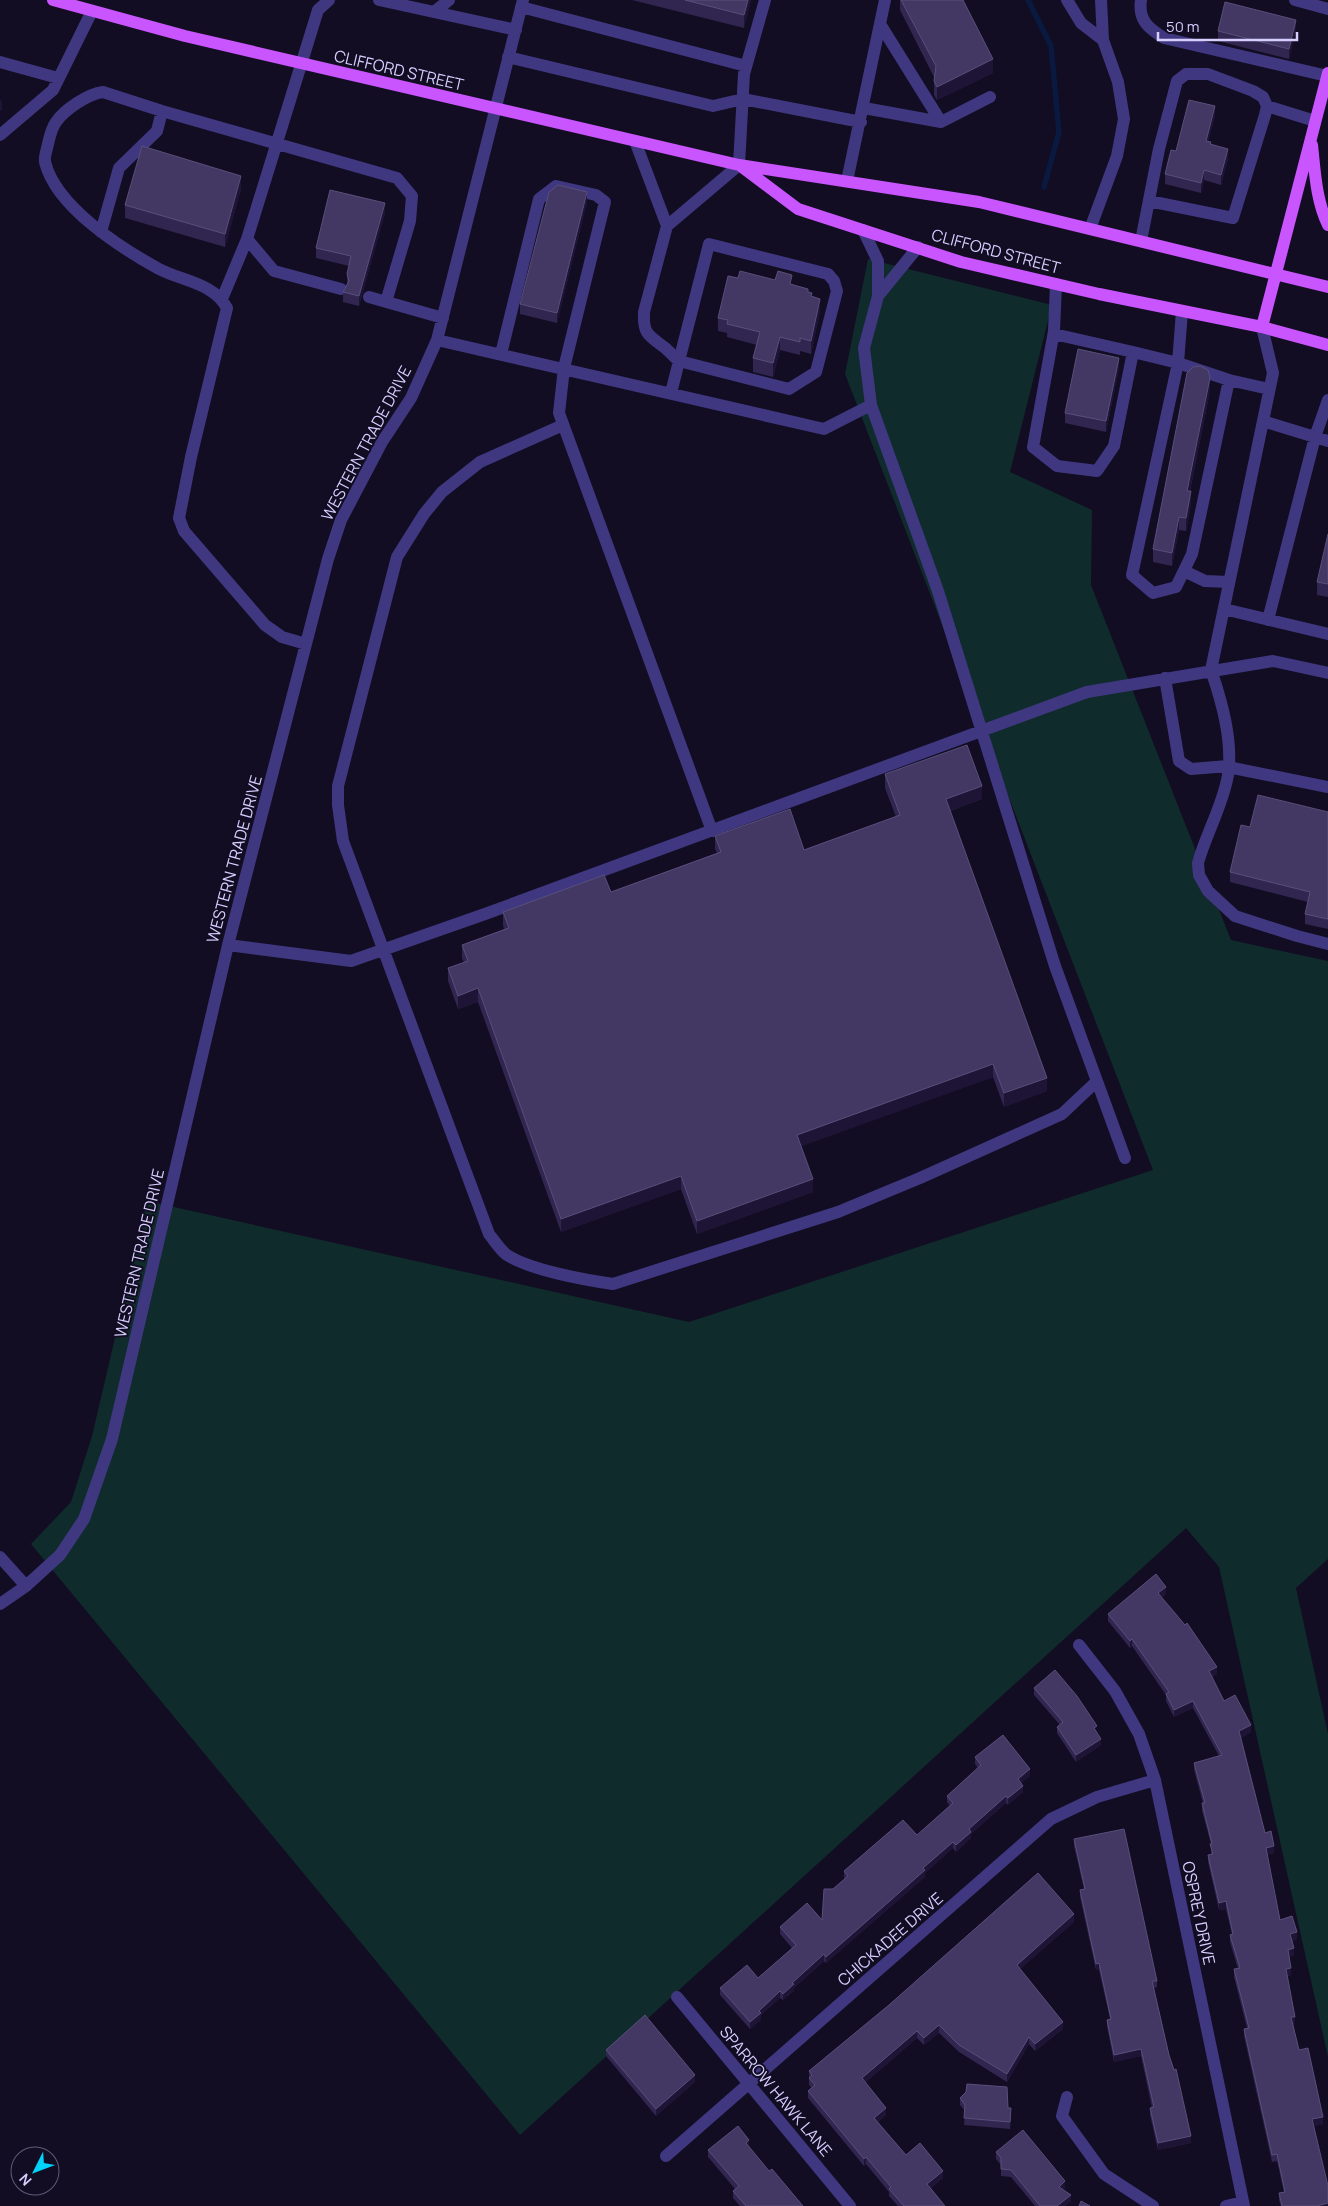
<svg xmlns="http://www.w3.org/2000/svg" width="1328" height="2206" font-family="Manrope,sans-serif">
<style>
.green{fill:#102b2c}
.lines{fill:none;stroke-linecap:round;stroke-linejoin:round}
.stream{stroke:#09193f;stroke-width:5.5}
.minor{stroke:#3f3881;stroke-width:12}
.major{stroke:#c955ff;stroke-width:12}
.wall{fill:#302650}
.shaded-wall{fill:#1d1436}
.building{fill:#423863;stroke:#594f7b}
.labels{text-anchor:middle;stroke-width:4;stroke-linejoin:round;paint-order:stroke}
.street-label{font-size:16px;fill:#d6ceff;stroke:#120d22}
</style>
<rect width="100%" height="100%" fill="#120d22"/>
<path class="green" d="M868,259L1052,305L1010,472L1092,510L1091,585L1231,940L1328,961V1559L1296,1588L1328,1734V2057L1219,1567L1186,1528L520,2135L31,1544L71,1502L92,1436L147,1201L689,1322L1153,1170L845,374Z"/>
<g class="lines">
<path class="stream" d="M1028,0L1051,46L1059,132L1044,187"/>
<path class="minor" d="M329,0L318,10L247,239L274,271L341,289
M379,0L516,30
M1067,0L1081,23L1103,40
M1141,0C1138,20 1148,28 1164,38L1327,76
M1295,0L1328,9
M521,7L746,66
M434,12L449,0
M880,24L941,122
M508,57L713,106L743,99L861,122
M0,62L58,78
M1267,106L1315,121
M864,108L941,122L990,97
M0,135L53,90L92,11
M635,141L667,226
M847,181L885,0
M1090,229L1117,156L1124,119L1118,82L1103,40L1101,0
M863,230L878,261V296L864,348L871,405L938,591L1055,966L1125,1158
M101,232L119,168L157,131L162,111
M1141,241L1159,149L1177,81L1186,74H1208L1253,91L1263,97L1267,106L1265,115L1233,218L1149,201
M1056,284L1054,331L1033,447L1057,466L1097,471L1114,446L1133,352L1178,363L1132,575L1153,593L1176,587L1192,554L1229,380L1178,363L1182,311
M878,296L918,247
M369,297L443,318
M222,299L247,239
M1262,327L1273,373L1211,670C1222,702 1233,741 1228,775C1223,805 1206,834 1198,863L1199,875L1208,891L1235,916L1297,936L1328,944
M1054,334L1133,352
M437,340L824,429L871,405
M501,354L539,199L556,186L596,195L605,202L564,368L559,413L712,831
M1229,380L1269,389
M671,393L679,361L789,389L816,372L837,291L834,281L828,274L709,244L679,361C674,357 669,351 664,347C648,335 643,334 644,312L667,226L739,165L744,74L765,0
M1263,421L1328,441
M563,425L480,462L442,492L424,514L397,557L338,786V805L343,841L489,1234C494,1240 500,1250 507,1255C530,1270 585,1280 613,1284L838,1212L920,1178L1062,1114L1097,1081
M1184,571L1205,581L1229,582
M1224,609L1328,634
M1268,620L1315,437L1328,400
M306,644L282,637L265,625L184,531L179,518L191,457L227,308C214,283 182,281 159,269C121,248 56,207 45,162C44,157 47,149 48,144C50,136 51,129 56,122C65,109 88,94 103,92L162,111L397,178L412,196L410,221L386,302
M1165,678L1179,761L1191,769L1228,766
M1228,767L1328,787
M228,945L351,961L485,914L1087,692L1273,661L1328,673
M0,1557L26,1586
M0,1604L26,1586L60,1555L84,1519L112,1439L228,945L328,559L341,520L382,442L411,398L437,340L523,0
M1079,1645L1115,1691L1139,1734L1155,1780L1244,2206
M677,1997L850,2206
M1067,2097L1062,2116L1104,2174L1153,2206
M666,2156L1051,1819L1097,1797L1155,1780
M1226,2206L1243,2202"/>
<path class="major" d="M53,0L185,36L739,165L979,202L1328,287
M1312,145C1315,172 1316,200 1328,225
M742,167L798,209L961,262L1099,294L1262,327L1328,345
M1262,327L1328,73"/>
</g>
<path class="wall" d="M632,0H751L744,28Z
M900,0H963L993,73L937,100L934,95V77L900,10Z
M1296,30L1289,59L1218,41V31Z
M1215,116L1208,141L1228,159L1221,185L1204,180L1201,193L1165,184V174L1176,151Z
M241,189L225,247L125,218V205Z
M587,202L557,323L520,314V304Z
M385,213L359,306L343,302V292L347,284V274L349,266L316,258V248Z
M738,278L792,284L808,292L812,297L820,312L811,354L800,351V355L780,350L773,377L753,372V358L757,345L727,337V333L718,331V318Z
M1119,368L1106,432L1065,423V413Z
M1210,391L1190,491L1191,504L1186,531L1179,530L1172,566L1153,562V549Z
M1328,534V597L1317,595V582Z
M885,774L982,799L950,811L1047,1091L1004,1107L993,1077L801,1146L813,1192L697,1234L681,1189L561,1232L478,1002L458,1009L448,981V968L464,963L462,958V945L504,929L503,925V912L611,892L717,853L715,849V836L804,850L896,817L885,788Z
M1328,812V929L1305,924V914L1308,902L1230,882V872L1250,827Z
M1166,1594L1161,1598L1217,1674L1212,1677L1224,1701L1251,1732L1241,1738L1265,1833L1274,1853L1267,1855L1280,1920L1297,1939L1292,1941L1294,1955L1289,1957L1291,1975L1287,1976L1295,2024H1293L1299,2050L1323,2124L1314,2126L1328,2206H1281L1279,2200V2193L1284,2192L1277,2161L1272,2162L1244,2036V2029L1247,2028L1234,1977V1969H1238L1230,1942V1935H1232L1226,1909L1219,1910L1208,1862V1855L1211,1854V1844L1202,1811V1803H1203L1194,1770V1763L1219,1756L1193,1708L1174,1717L1166,1701V1695L1132,1646L1130,1648L1108,1621V1614Z
M1034,1688L1097,1733L1101,1745L1076,1762L1057,1733V1727L1060,1725L1034,1695Z
M975,1757L1030,1776L1021,1783L1023,1792L1008,1805L1006,1803L971,1834V1838L956,1852L953,1848L925,1873V1877L826,1963L824,1961L794,1988V1991L783,2000L780,1998L761,2015V2020L750,2029L720,1995V1988L758,1978L792,1948L780,1934V1927L822,1920L833,1889L845,1879L844,1878V1871L917,1835L950,1806L947,1802V1796L978,1768L975,1764Z
M1074,1839L1157,1981V1987L1154,1988L1169,2055L1191,2143L1158,2150L1150,2115V2108H1152L1141,2056L1114,2062L1107,2026V2020L1110,2019L1099,1970H1096L1080,1897V1890L1084,1889L1074,1846Z
M1074,1922L1020,1969L1063,2029L1035,2051L1029,2044L1007,2082L959,2052L939,2033L924,2045L917,2038L865,2083L886,2115L878,2122L906,2155L943,2178L931,2188L945,2206H898L889,2196V2192L866,2164L864,2166L808,2098V2091L812,2088L809,2085V2071Z
M606,2050L695,2082L656,2116L606,2056Z
M960,2098L1008,2108L1011,2115L1010,2129L964,2125L965,2111L960,2105Z
M749,2147L769,2171L803,2206H740L733,2198V2191L735,2189L708,2157V2150Z
M996,2152L1065,2188L1063,2190L1071,2201L1065,2206H1035L1011,2177L1001,2176V2165L996,2159Z"/>
<path class="shaded-wall" d="M748,0H751L744,28V15Z
M1296,20V30L1289,59V49Z
M993,59V73L937,100V87Z
M2,100V110L0,111V101Z
M1215,106V116L1206,151V141Z
M1228,149V159L1221,185V175Z
M1204,170V180L1201,193V183Z
M241,176V189L225,247V234Z
M587,192V202L557,323V313Z
M385,203V213L359,306V296Z
M820,299V312L811,354V341Z
M780,337V350L773,377V363Z
M1119,358V368L1106,432V421Z
M1210,378V391L1187,504V491Z
M1191,491V504L1186,531V518Z
M1179,517V530L1172,566V553Z
M982,786V799L946,812V799Z
M478,988V1002L458,1009V996Z
M993,1064V1077L797,1148V1135Z
M1047,1078V1091L1004,1107V1093Z
M681,1176V1189L561,1232V1219Z
M813,1179V1192L697,1234V1221Z
M1166,1587V1594L1158,1601V1593Z
M1132,1639V1646L1130,1648V1641Z
M1217,1667V1674L1209,1678V1671Z
M1193,1701V1708L1174,1717V1710Z
M1251,1725V1732L1239,1739V1731Z
M1101,1739V1745L1076,1762V1755Z
M1030,1769V1776L1018,1785V1779Z
M1023,1786V1792L1008,1805V1798Z
M1006,1796V1803L971,1834V1838L956,1852V1845L969,1829Z
M953,1842V1848L925,1873V1877L826,1963V1957L923,1868Z
M1274,1846V1853L1266,1855V1848Z
M1226,1901V1909L1219,1910V1903Z
M1074,1914V1922L1017,1972V1965Z
M1297,1932V1939L1290,1941V1934Z
M1294,1948V1955L1288,1957V1950Z
M824,1954V1961L794,1988V1991L783,2000V1994L792,1983Z
M1099,1963V1970H1096V1964Z
M1291,1968V1975L1286,1976V1969Z
M780,1991V1998L761,2015V2020L750,2029V2022L759,2011Z
M1291,2017H1295V2024L1291,2025Z
M1063,2022V2029L1035,2051V2044Z
M939,2025V2033L924,2045V2038Z
M917,2031V2038L862,2086V2078Z
M1029,2037V2044L1007,2082V2074Z
M1141,2049V2056L1114,2062V2055Z
M695,2075V2082L656,2116V2109Z
M886,2108V2115L874,2125V2118Z
M1323,2117V2124L1312,2127V2119Z
M1191,2136V2143L1158,2150V2143Z
M749,2140V2147L746,2143Z
M866,2157V2164L864,2166V2159Z
M943,2171V2178L927,2191V2184Z
M1065,2181V2188L1059,2194V2187Z
M1071,2195V2201L1065,2206H1057Z
M1328,2203V2206H1316Z"/>
<path class="building" d="M685,0H748L744,15Z
M901,0H963L993,59L937,87L934,81L936,66Z
M1225,2L1296,20L1289,49L1218,31Z
M1189,100L1215,106L1206,141L1211,142L1210,144L1228,149L1221,175L1204,170L1201,183L1165,174L1171,150L1176,151Z
M142,146L241,176L225,234L125,205Z
M558,185L587,192L557,313L520,304L549,192Z
M330,190L385,203L359,296L343,292L349,281L347,274L351,256L316,248Z
M740,271L775,280L778,271L792,275L790,284L808,289V292L812,293L811,296L820,299L811,341L800,338V342L780,337L773,363L753,358L760,332L727,324L728,320L718,318L728,276L738,278Z
M1078,349L1119,358L1106,421L1065,413Z
M1200,366L1208,370L1210,378L1187,491H1191L1186,518L1179,517L1172,553L1153,549L1187,373L1193,367Z
M1328,534V584L1317,582Z
M967,745L982,786L946,799L1047,1078L1004,1093L993,1064L797,1135L813,1179L697,1221L681,1176L561,1219L478,988L458,996L448,968L468,961L462,945L509,928L503,912L604,875L611,892L721,852L715,836L790,809L804,850L900,815L885,774Z
M1258,795L1328,812V919L1305,914L1310,892L1230,872L1241,825L1250,827Z
M1156,1574L1166,1587L1158,1593L1185,1625L1187,1623L1217,1667L1209,1671L1224,1701L1235,1695L1251,1725L1239,1731L1265,1833L1271,1831L1274,1846L1266,1848L1280,1920L1292,1916L1297,1932L1290,1934L1294,1948L1288,1950L1291,1968L1286,1969L1295,2017H1291L1299,2050L1308,2048L1323,2117L1312,2119L1328,2186V2203L1317,2206H1282L1279,2193L1285,2192L1277,2154L1272,2155L1244,2029L1249,2028L1234,1969L1240,1968L1230,1935L1233,1934L1226,1901L1219,1903L1208,1855L1213,1854L1210,1844H1212L1202,1803H1205L1194,1763L1222,1755L1193,1701L1174,1710L1166,1694L1169,1692L1132,1639L1130,1641L1108,1614Z
M1055,1670L1077,1696L1097,1726L1094,1728L1101,1739L1076,1755L1057,1727L1063,1722L1034,1688Z
M1003,1735L1030,1769L1018,1779L1023,1786L1008,1798L1006,1796L969,1829L971,1832L956,1845L953,1842L923,1868L925,1870L826,1957L824,1954L792,1983L794,1984L783,1994L780,1991L759,2011L761,2013L750,2022L720,1988L747,1965L758,1978L796,1945L780,1927L807,1903L822,1920L824,1889H833L848,1876L844,1871L903,1820L917,1835L953,1803L947,1796L981,1765L975,1757Z
M1124,1829L1157,1981H1152L1169,2055L1174,2070L1176,2069L1191,2136L1158,2143L1150,2108L1154,2107L1141,2049L1114,2055L1107,2020L1111,2019L1099,1963L1096,1964L1080,1890L1085,1889L1074,1839Z
M1038,1873L1074,1914L1017,1965L1063,2022L1035,2044L1029,2037L1007,2074L959,2045L939,2025L924,2038L917,2031L862,2078L886,2108L874,2118L906,2155L920,2143L943,2171L927,2184L945,2206H904L889,2189L891,2187L866,2157L864,2159L808,2091L815,2085L809,2078L812,2075L809,2071L889,2005Z
M645,2015L695,2075L656,2109L606,2050Z
M967,2084L1007,2087L1008,2108H1011L1010,2122L964,2118L965,2105L960,2098L966,2092Z
M738,2126L749,2140L746,2143L769,2171L772,2169L803,2206H746L733,2191L739,2186L708,2150Z
M1023,2130L1065,2181L1059,2187L1071,2195L1057,2206H1040L1011,2170L1001,2169V2158L996,2152Z
M1081,2201L1090,2206H1079Z"/>
<g class="labels">
<g class="street-label">
<text transform="translate(399 70) rotate(13)" y="6">CLIFFORD STREET</text>
<text transform="translate(996 251) rotate(15)" y="6">CLIFFORD STREET</text>
<text transform="translate(366 443) rotate(-62)" y="6">WESTERN TRADE DRIVE</text>
<text transform="translate(234 859) rotate(-75)" y="6">WESTERN TRADE DRIVE</text>
<text transform="translate(139 1253) rotate(-77)" y="6">WESTERN TRADE DRIVE</text>
<text transform="translate(1199 1913) rotate(78)" y="6">OSPREY DRIVE</text>
<text transform="translate(890 1939) rotate(-41)" y="6">CHICKADEE DRIVE</text>
<text transform="translate(776 2091) rotate(50)" y="6">SPARROW HAWK LANE</text>
</g>
</g>
<g transform="translate(35 2171) rotate(228)"><circle r="24" fill="#120d22" stroke="#605a7a"/>
<path d="M0-4L9 19L0 12L-9 19Z" fill="#00d2f9"/>
<text y="-8" font-size="14" font-weight="bold" text-anchor="middle" fill="#d6ceff">N</text>
</g>
<path d="M1158 32v8h139v-8" fill="none" stroke="#d6ceff" stroke-width="2.5"/>
<text x="1166" y="32" font-size="15" fill="#d6ceff" stroke="#120d22" stroke-width="4" paint-order="stroke">50 m</text>
</svg>
